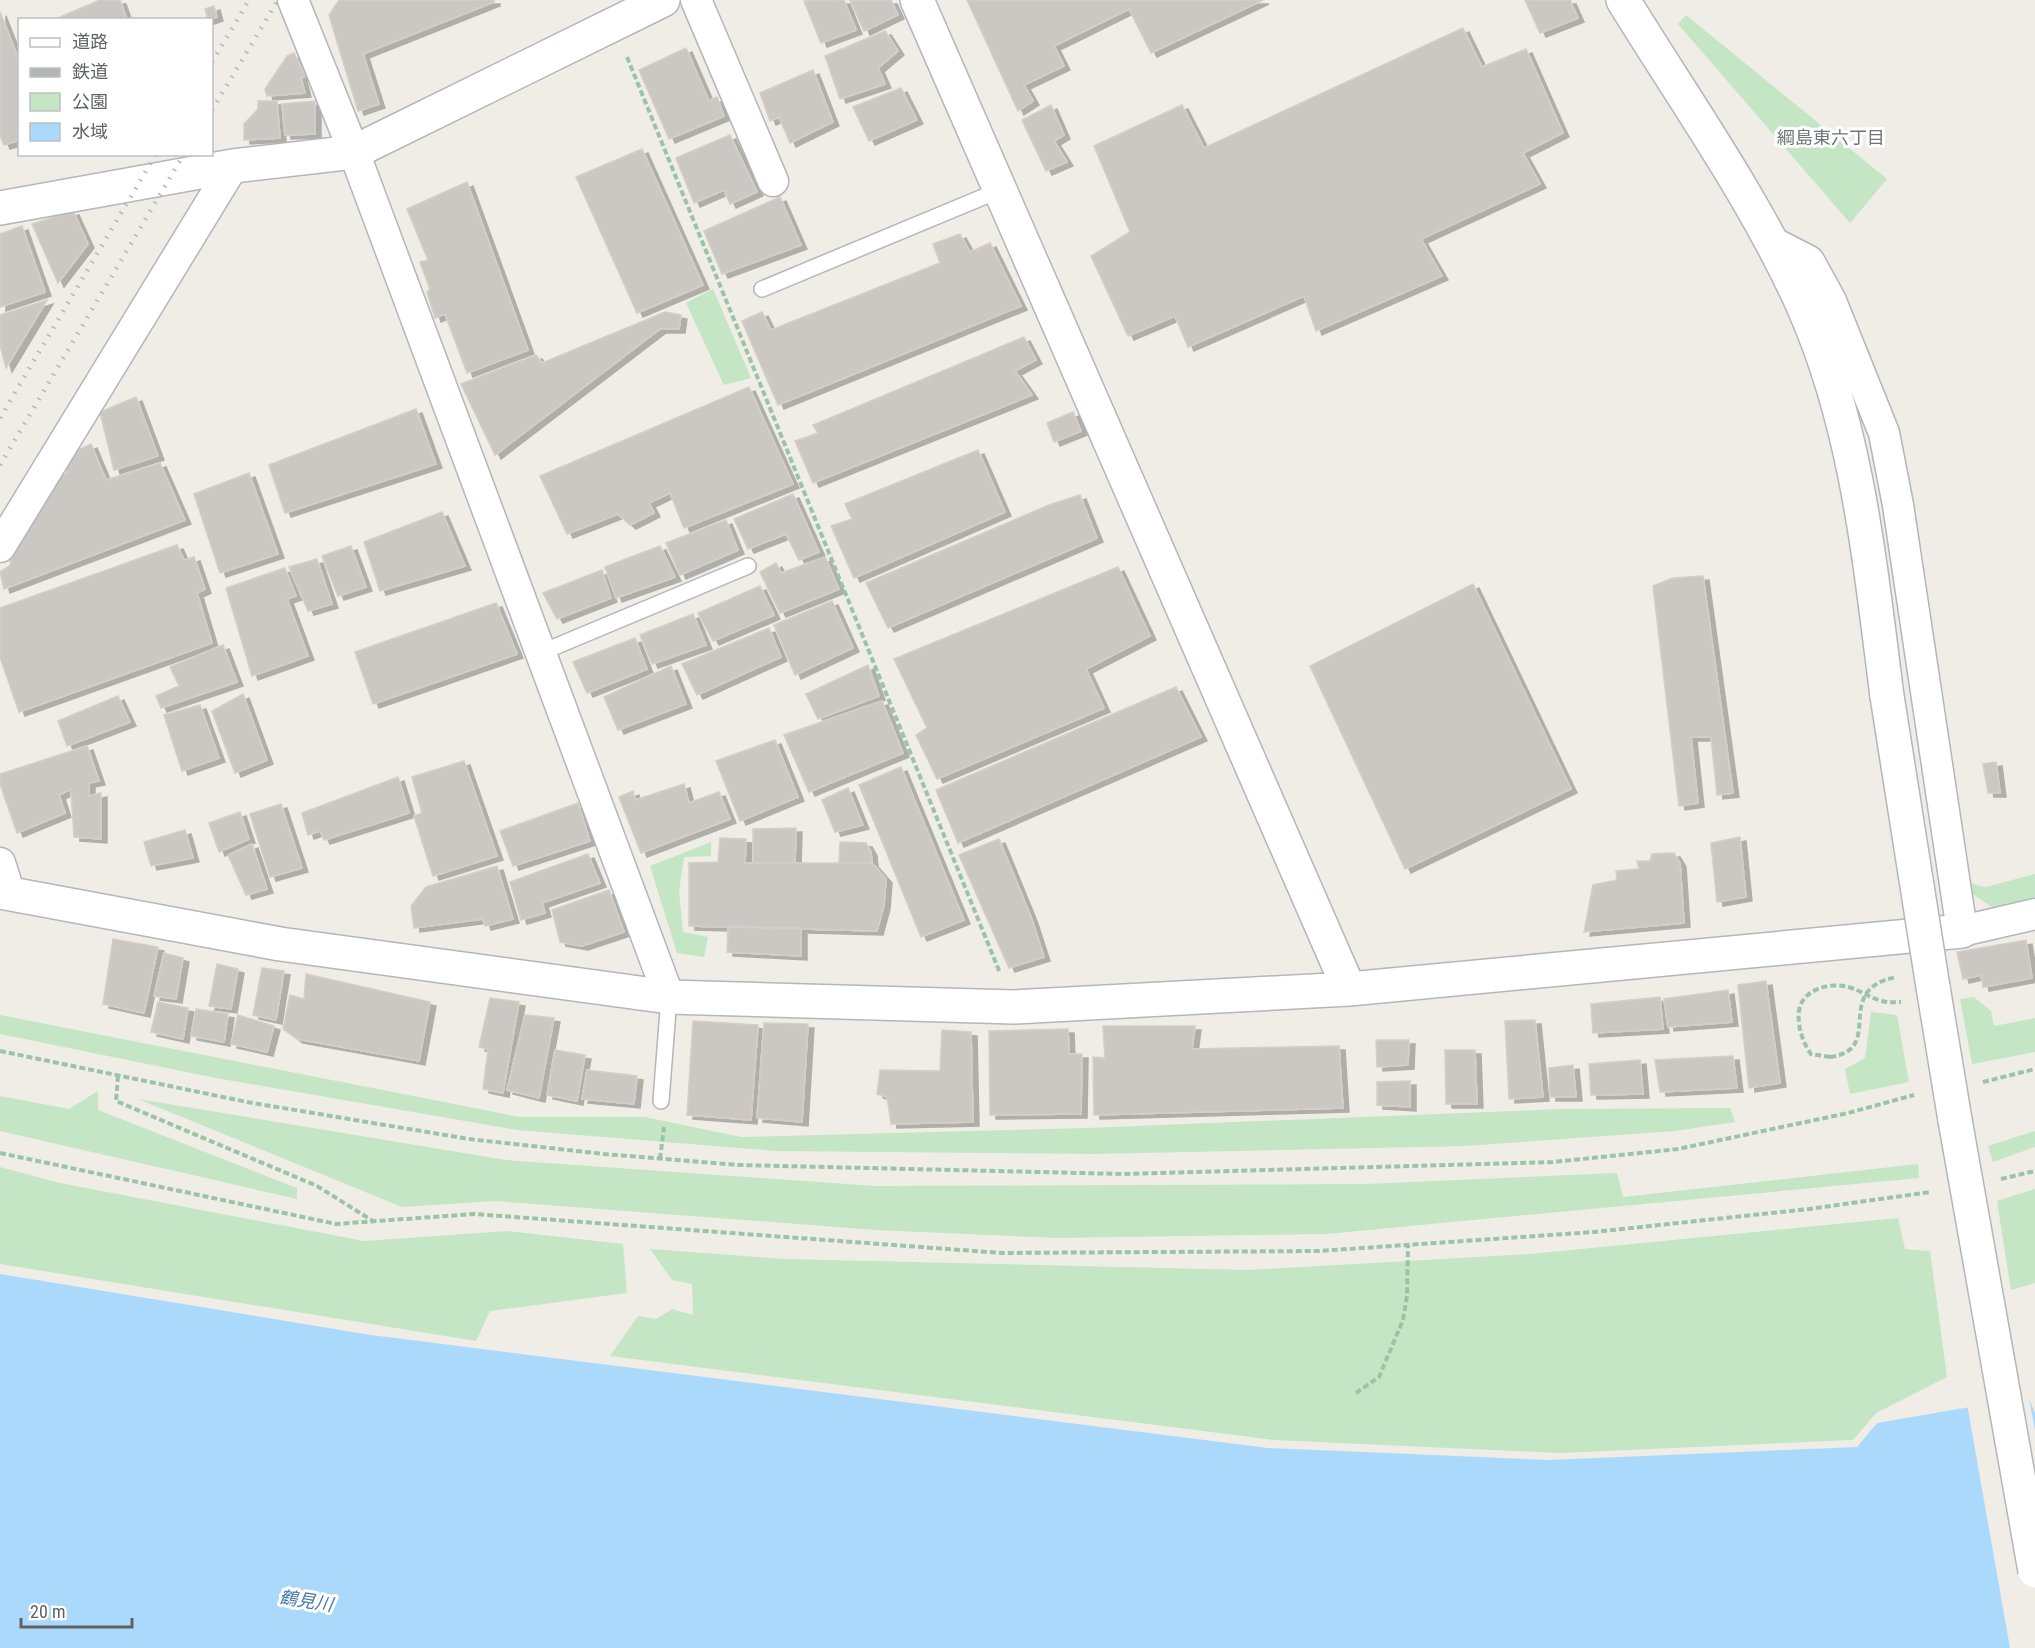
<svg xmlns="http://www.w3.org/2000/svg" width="2035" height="1648" font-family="'Roboto Condensed','Noto Sans JP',sans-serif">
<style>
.green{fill:#c4e6c4}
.water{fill:#aad9fc}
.pier{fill:#efede6}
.building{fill:#cbc8c4;stroke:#d4cfc5;stroke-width:1.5;filter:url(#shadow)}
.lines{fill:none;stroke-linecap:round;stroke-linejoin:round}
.service-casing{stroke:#b3b6ba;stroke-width:18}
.minor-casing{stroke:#b3b6ba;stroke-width:33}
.tertiary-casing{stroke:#b3b6ba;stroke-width:36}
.path{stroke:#9bc4a7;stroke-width:4;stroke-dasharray:6 3;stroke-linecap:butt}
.service{stroke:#fff;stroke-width:15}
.minor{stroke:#fff;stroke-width:30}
.tertiary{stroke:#fff;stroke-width:33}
.rail{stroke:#b4b5b6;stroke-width:4.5;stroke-dasharray:1.5 8;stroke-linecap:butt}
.tertiary-bridge-casing{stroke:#b3b6ba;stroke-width:36;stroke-linecap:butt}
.path-bridge{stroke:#9bc4a7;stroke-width:4;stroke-dasharray:6 3;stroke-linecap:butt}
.tertiary-bridge{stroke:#fff;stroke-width:33}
.labels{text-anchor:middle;stroke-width:6;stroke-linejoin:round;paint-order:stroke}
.neighbourhood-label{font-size:18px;fill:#6f7478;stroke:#fff}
.water-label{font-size:18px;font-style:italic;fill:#467aae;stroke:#fff}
</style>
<defs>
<filter id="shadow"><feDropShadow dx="6" dy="4" stdDeviation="0" flood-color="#0004"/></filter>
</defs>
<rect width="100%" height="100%" fill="#efede6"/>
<path class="green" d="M1686,15L1887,179L1850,223L1678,24Z
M713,289L751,378L724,385L686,303Z
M711,842V856L684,857L679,891L683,932L708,937L704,957L677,953L650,866Z
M2035,874V897L1993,908L1970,892L1963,882L1986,887Z
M1974,997L1991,1011L1994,1026L2035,1018V1052L1972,1064L1960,999Z
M1871,1012L1897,1015L1909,1082L1850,1094L1845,1069L1865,1058Z
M0,1015L520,1117H645L741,1137L1087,1128L1561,1109L1730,1108L1735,1122L1675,1131L1465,1146L1094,1154L775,1151L517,1130L216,1078L0,1034Z
M98,1091V1110L297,1188V1199L0,1131V1096L69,1109Z
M138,1099L506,1160L875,1186L1366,1184L1617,1173L1623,1197L1918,1164L1919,1178L1326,1234L1057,1238L875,1230L496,1201L402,1207Z
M2035,1131V1147L1993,1162L1988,1146Z
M0,1167L60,1183L364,1241L508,1231L623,1244L627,1293L490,1311L476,1341L0,1264Z
M2035,1189V1283L2011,1290L1997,1201Z
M1898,1218L1905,1249L1930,1251L1947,1377L1876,1413L1853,1440L1561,1453L1274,1440L610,1356L638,1316L656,1319L672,1309L693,1315L692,1284L672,1280L650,1249L786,1259L1247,1270L1530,1254Z"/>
<path class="water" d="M0,1274L371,1335L1268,1448L1548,1460L1857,1447L1877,1423L2028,1397L2035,1413V1648H0Z"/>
<path class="pier" d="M2028,1394L2035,1430V1648H2010L1967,1404Z"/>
<path class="building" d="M100,0H120L127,20H53Z
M339,0H494V2L363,54L379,104L358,111L329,15Z
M844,0L856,30L821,43L804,1Z
M850,0H891L898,15L864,31Z
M967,0H1263L1151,53L1129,9L1054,46L1064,66L1024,85L1033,101L1018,111Z
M1525,0H1570L1578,18L1540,33Z
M214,6L217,17L208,20L205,9Z
M0,12L20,63V140L4,145L0,135Z
M1463,28L1482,67L1526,49L1563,133L1523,153L1540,184L1421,239L1442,276L1316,331L1304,296L1188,347L1175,316L1128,336L1091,256L1130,232L1094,146L1182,105L1204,148Z
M885,31L898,51L878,68L885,84L840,99L825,56Z
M686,48L709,101L717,97L724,116L669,139L639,70Z
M294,53L305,76L301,78L305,93L267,96L265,89L287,56Z
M813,70L833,122L790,143L779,117L770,121L760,93Z
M901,88L917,120L869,141L853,107Z
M258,101H277L280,138L244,140V124L258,109Z
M315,101V134L285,135L282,104Z
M1051,105L1064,135L1054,141L1067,162L1046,171L1022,120Z
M730,135L757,192L730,204L724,190L694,203L676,158Z
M642,149L703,285L637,313L576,177Z
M467,182L528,350L467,373L445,314L435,318L427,292L430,289L420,262L428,260L407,209Z
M780,197L801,245L722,274L704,231Z
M73,211L88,244L58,283L32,224Z
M22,226L45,292L0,307V234Z
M960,234L970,252L990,243L1021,306L778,405L742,321L762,312L771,330L940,263L933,244Z
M47,300L6,368L0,345V315Z
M665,312L681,315L679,329H660L495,455L461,384L536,355L542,363Z
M1024,337L1036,360L1015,371L1032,395L813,483L795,441L818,433L813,425Z
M749,387L793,484L684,528L670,493L649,503L654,513L630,525L618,514L567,534L540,476Z
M136,397L158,456L114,470L100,412Z
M416,409L436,464L285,513L269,465Z
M1073,412L1081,431L1054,442L1047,423Z
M91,444L106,480L160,463L185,520L4,589L0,572L11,565L8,549L52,480L67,473L63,457Z
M978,450L1005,512L854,578L831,526L852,519L845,504Z
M249,473L278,554L220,573L194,494Z
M793,494L819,552L799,560L786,534L748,549L734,519Z
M1080,495L1097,538L888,628L866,583L1049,505Z
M442,512L465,566L380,591L364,542Z
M726,520L738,550L680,575L666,543Z
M177,545L184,560L194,557L205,589L197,593L212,643L19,712L0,657V608Z
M351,546L366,587L338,596L322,556Z
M660,546L675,577L616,598L605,567Z
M825,557L839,589L780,613L760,572L776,563L781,573Z
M317,559L332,604L308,611L289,567Z
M1118,567L1150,636L1086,669L1104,708L937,779L916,735L927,728L894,659Z
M285,568L296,596L287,599L308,656L252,676L226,588Z
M602,570L611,598L557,619L543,593Z
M1703,576L1733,793L1717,795L1711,737H1691L1698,803L1679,806L1653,586L1673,578Z
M1473,584L1571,789L1405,869L1310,666Z
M760,586L774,615L713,641L698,613Z
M832,601L853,648L795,675L774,625Z
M496,603L517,654L373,704L355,652Z
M693,614L706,645L652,664L640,635Z
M769,628L781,657L697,695L682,664Z
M635,638L647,669L587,693L573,662Z
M223,645L237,682L161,708L156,696L179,686L170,667Z
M868,665L879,696L818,719L806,694Z
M671,666L686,704L618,730L604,697Z
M1176,687L1201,737L958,843L936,790Z
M243,694L267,760L235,773L212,711Z
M118,696L130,722L67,746L58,721Z
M882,701L903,753L809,792L784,735Z
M200,705L219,758L182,771L164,715Z
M775,740L798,797L740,821L716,761Z
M87,746L99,781L89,783V796L101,793V839L74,837L71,789L59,795L65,813L17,833L0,784V774Z
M464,761L497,856L433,876L414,816L422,813L412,777Z
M1996,762L2000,793H1988L1983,764Z
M901,767L964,920L921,937L859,785Z
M398,777L409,813L324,840L320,831L308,835L302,813Z
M684,784L689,803L719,792L730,819L641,853L619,797L633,791L635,800Z
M848,788L863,825L835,832L822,800Z
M578,803L590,841L513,866L500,831Z
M281,804L302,868L270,877L250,814Z
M240,812L249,839L219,852L209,823Z
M796,828L795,863H753V829Z
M185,830L193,858L151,866L144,842Z
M1740,837L1746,897L1717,902L1711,843Z
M720,838L746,839L745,863H872L886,879L884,905L877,931L689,926V863L718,862Z
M999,839L1031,917L1044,957L1009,968L959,855Z
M840,842L866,843L871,852L872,863H839Z
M252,844L267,889L246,895L228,855Z
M1674,853L1680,863L1684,923L1584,932L1593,885L1617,880L1616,871L1639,869L1637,861H1650L1652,854Z
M588,854L600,883L542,903L545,913L521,920L510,882Z
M497,866L513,919L485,926L483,919L414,928L411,906L426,887Z
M609,890L624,932L582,946L560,942L552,910Z
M728,926L801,928V956L727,952Z
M113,939L158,947L144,1013L103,1004Z
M2026,940L2032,978L1983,987L1981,975L1963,979L1957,952Z
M164,953L183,958L176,999L154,996Z
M217,964L238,969L231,1009L209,1006Z
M262,968L284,971L276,1020L253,1015Z
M306,974L430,1002L419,1061L297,1039L283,1029L290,995L304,999Z
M1766,981L1780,1083L1749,1088L1738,985Z
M1728,990L1732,1022L1668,1027L1664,999Z
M1660,997L1663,1029L1593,1033L1591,1004Z
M490,998L519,1002L503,1093L483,1089L488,1049L479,1047Z
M158,1002L188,1008L183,1039L151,1032Z
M196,1009L228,1014L224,1042L191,1036Z
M238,1015L274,1026L267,1052L231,1044Z
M525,1015L554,1018L539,1098L507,1090Z
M1535,1020L1543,1097L1509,1099L1505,1021Z
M693,1021L758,1025L751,1120L687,1115Z
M764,1023L808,1024L802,1122L757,1118Z
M1103,1026H1195L1192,1049L1339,1046L1343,1108L1094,1115L1093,1057L1105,1058Z
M1068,1029L1069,1054H1082L1081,1114L990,1115L989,1031Z
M942,1030L971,1032L973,1122L891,1124L887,1097L877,1094L880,1070L940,1071Z
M1376,1040H1409L1408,1065L1377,1067Z
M555,1050L585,1055L577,1101L547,1095Z
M1445,1050H1475L1477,1104H1446Z
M1733,1056L1737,1088L1660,1092L1655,1060Z
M1640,1060L1643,1094L1591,1095L1589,1064Z
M1573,1065L1576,1097H1550L1549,1068Z
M587,1070L637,1076L634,1104L582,1099Z
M1410,1081V1107L1377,1105V1082Z"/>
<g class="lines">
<g class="service-casing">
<path id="service" d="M762,289L1000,190
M540,653L748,566
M661,1101L669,997"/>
</g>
<g class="minor-casing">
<path id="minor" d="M293,0L354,152L669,997
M696,0L773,181
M1772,242L1809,261L1831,301L1884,433L1898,505L1962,931L2035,914
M0,547L233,166
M0,863L10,894"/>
</g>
<g class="tertiary-casing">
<path id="tertiary" d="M917,0L1349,989
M1623,0C1685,101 1756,200 1804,308C1858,431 1870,565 1887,696
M0,208L233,166L354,152L663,0
M0,892L280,944L669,997L1014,1007L1349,989L1962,931
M1933,987L1955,1120"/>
</g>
<path class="path" d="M627,57L1000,973
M0,1051L247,1102L469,1139L604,1154L739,1165L1124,1174L1553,1162L1678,1149L1848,1113L1914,1095
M1830,1057C1887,1050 1830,989 1897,977
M118,1076L116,1101L317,1186L373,1221
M1983,1082L2035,1069
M0,1153L336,1224L474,1214L1002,1253L1319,1251L1594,1232L1809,1209L1931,1192
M660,1159L664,1127
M2001,1179L2035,1171
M1356,1393L1379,1377L1403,1320L1407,1296L1408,1245"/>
<use href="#service" class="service"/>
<use href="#minor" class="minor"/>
<use href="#tertiary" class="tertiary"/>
<path class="rail" d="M212,62L249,0
M212,110L278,0
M0,418L156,154
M0,465L184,154"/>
<g class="tertiary-bridge-casing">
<path id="tertiary-bridge" d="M1887,696L1933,987
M1955,1120L2035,1571"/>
</g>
<path class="path-bridge" d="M1830,1057L1811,1054C1803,1043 1797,1026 1799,1011C1802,989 1830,982 1848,987C1860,990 1870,998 1882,1001C1888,1003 1894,1002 1901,1002"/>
<use href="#tertiary-bridge" class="tertiary-bridge"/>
</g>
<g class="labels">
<g class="neighbourhood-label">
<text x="1831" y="144">綱島東六丁目</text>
</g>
<g class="water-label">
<text transform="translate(306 1601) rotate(9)" y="6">鶴見川</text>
</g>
</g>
<rect x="18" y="18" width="195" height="138" fill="#ffffff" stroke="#bfc0c2" stroke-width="1.5"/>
<rect x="30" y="38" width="30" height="9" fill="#ffffff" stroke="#bfc0c2" stroke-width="1.5"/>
<text x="72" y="48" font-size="18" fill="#5e6266">道路</text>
<rect x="30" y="68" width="30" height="9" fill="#b4b5b6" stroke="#bfc0c2" stroke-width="1.5"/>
<text x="72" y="78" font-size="18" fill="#5e6266">鉄道</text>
<rect x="30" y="93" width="30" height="18" fill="#c4e6c4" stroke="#bfc0c2" stroke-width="1.5"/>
<text x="72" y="108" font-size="18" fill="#5e6266">公園</text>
<rect x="30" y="123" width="30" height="18" fill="#aad9fc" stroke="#bfc0c2" stroke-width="1.5"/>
<text x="72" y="138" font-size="18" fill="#5e6266">水域</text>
<path d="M21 1618v9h111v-9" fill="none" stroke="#5e6266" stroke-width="3"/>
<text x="30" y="1618" font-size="18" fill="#5e6266" stroke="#ffffff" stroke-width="4.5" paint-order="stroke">20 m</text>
</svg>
